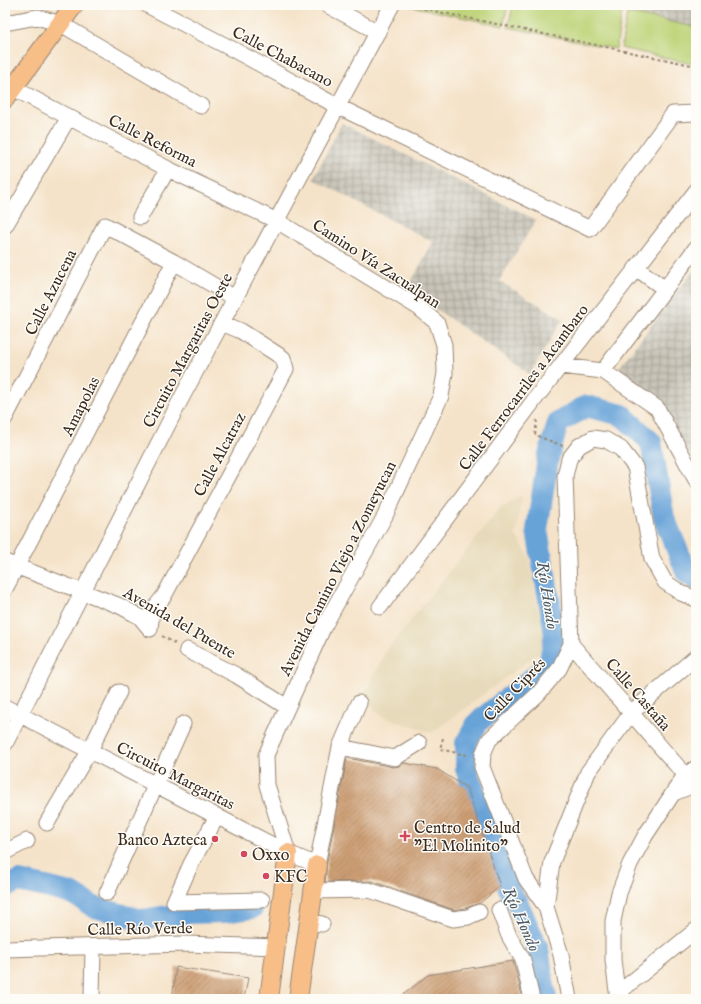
<svg xmlns="http://www.w3.org/2000/svg" width="701" height="1004" font-family="'IM FELL English',serif">
<style>
.built{fill:#e7daba}
.industrial{fill:url(#industrial-grid)}
.green{fill:#bdd377;stroke:#7c7e4a}
.lines{fill:none;stroke-linecap:round;stroke-linejoin:round}
.river{stroke:#67a3d8;stroke-width:22}
.building{fill:url(#building-hatch)}
.minor-casing{stroke:#988674;stroke-width:17}
.major-casing{stroke:#988674;stroke-width:20}
.path{stroke:#988674;stroke-width:2;stroke-dasharray:3 3;stroke-linecap:butt}
.minor{stroke:#fff;stroke-width:15}
.major{stroke:#f7be88;stroke-width:18}
.poi-dot{fill:#d1495b;stroke:#fdfcf7;stroke-width:1.5}
.labels{text-anchor:middle;stroke-width:3;stroke-linejoin:round;paint-order:stroke}
.street-label{font-size:16px;fill:#3b2a1e;stroke:#fdfcf7}
.poi-label{font-size:16px;fill:#3b2a1e;stroke:#fdfcf7;text-anchor:start}
.water-label{font-size:17px;font-style:italic;fill:#4d5a68;stroke:#fdfcf7}
</style>
<defs>
<pattern id="industrial-grid" width="8" height="8" patternUnits="userSpaceOnUse"><rect width="8" height="8" fill="#c8c4b8"/><path d="M0 4h8M4 0v8" fill="none" stroke="#a49f95"/></pattern>
<pattern id="building-hatch" width="6" height="6" patternUnits="userSpaceOnUse"><rect width="6" height="6" fill="#cd9f74"/><path d="M-1 1l2-2M0 6l6-6M5 7l2-2" fill="none" stroke="#a8825f"/></pattern>
</defs>
<rect width="100%" height="100%" fill="#fdfcf7"/>
<filter id="ink" filterUnits="userSpaceOnUse"><feTurbulence type="fractalNoise" baseFrequency=".025" numOctaves="2"/><feDisplacementMap in="SourceGraphic" scale="8" xChannelSelector="R" yChannelSelector="G"/><feConvolveMatrix kernelMatrix="1 2 1 2 8 2 1 2 1" color-interpolation-filters="sRGB"/></filter>
<filter id="wash" filterUnits="userSpaceOnUse"><feTurbulence type="fractalNoise" baseFrequency=".012" numOctaves="4" result="noise"/><feDisplacementMap in="SourceGraphic" scale="16" xChannelSelector="R" yChannelSelector="G"/><feGaussianBlur stdDeviation="0.9" result="paint"/><feColorMatrix in="noise" values="0 0 0 0 0 0 0 0 0 0 0 0 0 0 0 0 0 1.4 0 .05"/><feComposite in="paint" operator="in"/></filter>
<g filter="url(#wash)">
<rect width="100%" height="100%" fill="#f5e3c9"/>
<path class="built" d="M522,495L516,535L529,557L539,616L545,634L541,651L432,733L381,716L363,697L387,650L501,507Z"/>
<path class="industrial" d="M596,5H696V27Z
M342,123L536,220L499,281L563,319L530,374L407,289L433,242L313,179Z
M696,267V466L664,408L615,373Z"/>
<path class="green" d="M406,5H508L503,26Z
M513,5H591L622,12L616,49L508,27Z
M627,13L696,27V65L621,48Z"/>
<g class="lines">
<path class="river" d="M5,887L19,881L50,888L73,894L94,907L142,920L187,913L226,912L252,908
M546,999L538,949L517,902L510,892L497,852L466,769V743L478,722L549,665L555,634L537,530L548,458L558,423L586,406L622,415L651,442L664,518L687,573L696,579"/>
</g>
<g id="blocks">
<path class="building" d="M347,758L393,767L399,766L404,763L437,769L467,788L500,886L480,903L465,908L454,910L372,881L325,882L327,862Z
M513,961L523,999H398L428,975Z
M176,967L248,978L244,999H172Z"/>
</g>
</g>
<g filter="url(#ink)">
<use href="#blocks" fill-opacity="0" stroke="#988674" stroke-width="1"/>
<g class="lines">
<g class="minor-casing">
<path id="minor" d="M147,5L234,50L337,106L590,229L673,114L696,113
M327,5L378,32
M5,23L37,17L61,24L201,106
M13,88L168,169L277,221L418,307L437,323L444,345L445,373L441,396L385,516L323,628L266,755L267,785L288,853
M140,217L168,169
M5,226L69,117
M636,268L665,289
M561,366L603,371L657,408L696,480
M603,371L696,248
M5,418L105,225L174,262L235,298
M5,562L120,606L140,617L150,629
M5,589L174,262
M380,607L535,399L696,191
M150,629L152,611L164,596L286,369L283,358L241,331L222,323
M571,644L679,768
M187,650L236,675L287,707
M5,707L288,853L317,865L340,747L359,703
M5,744L181,399L392,5
M340,747L395,758L419,743
M674,793L696,784
M217,816L191,864L174,902L262,900
M47,823L90,750L119,692
M5,852L27,841
M312,891L369,890L453,919L468,917L479,912
M107,893L183,724
M546,907L552,862L588,772L632,712L696,657
M499,910L509,936L523,960L532,999
M308,922L322,924
M5,949L185,944L277,947
M617,994L696,930
M92,999L93,947
M569,999L561,955L546,907L526,879L482,767L483,754L489,740L539,693L559,669L571,644L565,476L569,459L579,446L593,438L606,440L621,449L635,467L652,559L665,582L681,593L696,599
M618,999L613,960V921L619,893L630,864L645,836L685,775L696,768"/>
</g>
<g class="major-casing">
<path id="major" d="M5,99L74,5
M269,999L288,853
M298,999L317,865"/>
</g>
<path class="path" d="M406,5L696,66
M537,420L535,435L563,446
M162,636L176,644
M443,738L440,749L470,756
M510,905L524,899"/>
<use href="#minor" class="minor"/>
<use href="#major" class="major"/>
</g>
</g>
<g class="poi-dot">
<path d="M403 830h4v4h4v4h-4v4h-4v-4h-4v-4h4z"/>
<circle cx="215" cy="839" r="4"/>
<circle cx="244" cy="854" r="4"/>
<circle cx="266" cy="876" r="4"/>
</g>
<g class="labels">
<g class="street-label">
<text transform="translate(283 56) rotate(28)" y="6">Calle Chabacano</text>
<text transform="translate(153 140) rotate(27)" y="6">Calle Reforma</text>
<text transform="translate(377 263) rotate(33)" y="6">Camino Vía Zacualpan</text>
<text transform="translate(50 292) rotate(-63)" y="6">Calle Azucena</text>
<text transform="translate(187 350) rotate(-62)" y="6">Circuito Margaritas Oeste</text>
<text transform="translate(523 387) rotate(-53)" y="6">Calle Ferrocarriles a Acambaro</text>
<text transform="translate(80 406) rotate(-63)" y="6">Amapolas</text>
<text transform="translate(219 454) rotate(-62)" y="6">Calle Alcatraz</text>
<text transform="translate(337 568) rotate(-63)" y="6">Avenida Camino Viejo a Zomeyucan</text>
<text transform="translate(180 622) rotate(30)" y="6">Avenida del Puente</text>
<text transform="translate(514 689) rotate(-46)" y="6">Calle Ciprés</text>
<text transform="translate(639 694) rotate(49)" y="6">Calle Castaña</text>
<text transform="translate(176 775) rotate(27)" y="6">Circuito Margaritas</text>
<text transform="translate(140 928) rotate(-1)" y="6">Calle Río Verde</text>
</g>
<g class="poi-label">
<text x="414" y="833">Centro de Salud<tspan x="414" dy="18">"El Molinito"</tspan></text>
<text x="207" y="845" text-anchor="end">Banco Azteca</text>
<text x="252" y="860">Oxxo</text>
<text x="274" y="882">KFC</text>
</g>
<g class="water-label">
<text transform="translate(548 595) rotate(81)" y="6">Río Hondo</text>
<text transform="translate(522 919) rotate(66)" y="6">Río Hondo</text>
</g>
</g>
<rect width="701" height="1004" fill="none" stroke="#fdfcf7" stroke-width="20"/>
</svg>
